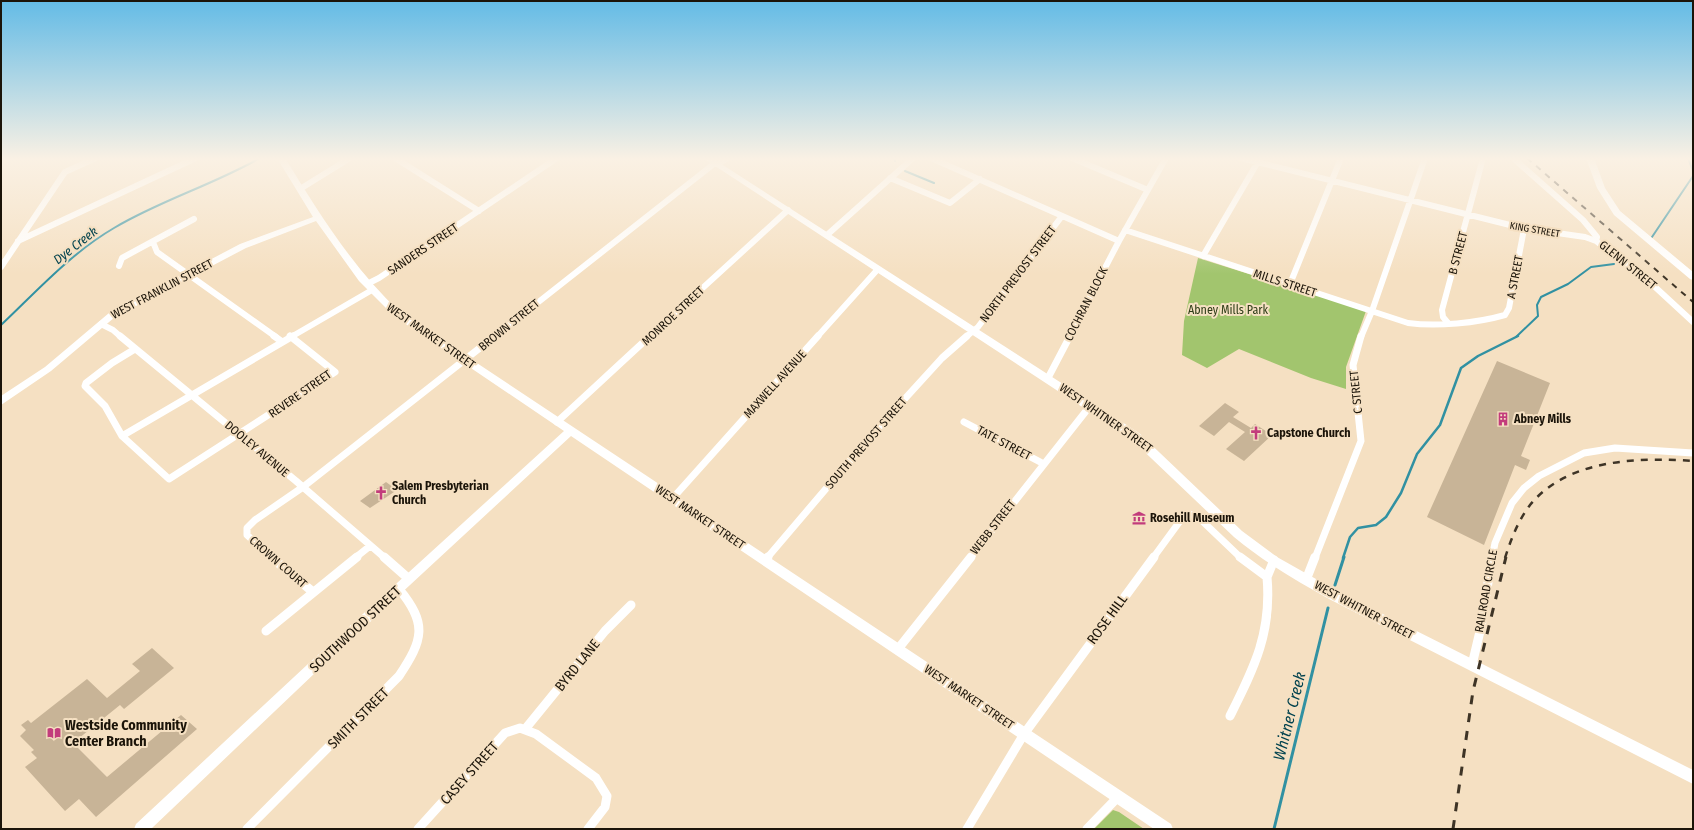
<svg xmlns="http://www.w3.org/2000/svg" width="1694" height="830" font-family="'Fira Sans Condensed',sans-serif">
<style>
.green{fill:#a2c56e}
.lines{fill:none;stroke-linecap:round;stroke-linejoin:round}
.stream-far2{stroke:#3191a2;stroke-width:2}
.stream-far1{stroke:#3191a2;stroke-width:2.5}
.stream{stroke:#3191a2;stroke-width:3}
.building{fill:#c8b497}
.street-far2{stroke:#fff;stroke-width:6}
.street-far1{stroke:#fff;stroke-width:7}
.street{stroke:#fff;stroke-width:9}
.secondary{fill:#fff;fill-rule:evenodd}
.rail-far2{stroke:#3e3426;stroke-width:2;stroke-dasharray:6 6;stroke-linecap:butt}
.rail-far1{stroke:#3e3426;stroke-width:2.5;stroke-dasharray:7 7;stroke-linecap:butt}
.rail{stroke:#3e3426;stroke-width:3;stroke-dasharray:9 9;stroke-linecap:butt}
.labels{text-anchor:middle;stroke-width:4;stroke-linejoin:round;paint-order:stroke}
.far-street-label{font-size:10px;fill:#1b1409;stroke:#f5e0c2}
.street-label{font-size:12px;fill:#1b1409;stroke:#f5e0c2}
.park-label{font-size:12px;fill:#2e3c18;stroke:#f5e0c2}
.poi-label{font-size:12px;font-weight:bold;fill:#1b1409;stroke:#f5e0c2;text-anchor:start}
.water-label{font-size:13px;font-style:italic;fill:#02424e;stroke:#f5e0c2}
.near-street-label{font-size:14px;fill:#1b1409;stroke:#f5e0c2}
.near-poi-label{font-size:14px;font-weight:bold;fill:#1b1409;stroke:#f5e0c2;text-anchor:start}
.near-water-label{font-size:16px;font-style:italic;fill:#02424e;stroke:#f5e0c2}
</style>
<rect width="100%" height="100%" fill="#f5e0c2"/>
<path class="green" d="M1198,258L1366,311L1346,367V389L1311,378L1239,349L1207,368L1182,355L1184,321Z
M1113,810L1119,812L1144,829H1094Z"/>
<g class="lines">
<path class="stream-far2" d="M894,158L895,161
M1688,158L1693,171
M905,171L934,183
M1652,237L1693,176
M1,325C37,291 71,253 114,228C161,200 213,185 260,158
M1516,337L1538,316L1537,305L1541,297L1568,284L1591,267L1614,264"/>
<path class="stream-far1" d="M1343,558L1350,537L1358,528L1376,525L1386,517L1401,493L1417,454L1440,425L1461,368L1478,356L1518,336"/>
<path class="stream" d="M1335,585L1344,557
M1274,829L1328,608"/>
</g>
<path class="building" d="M1497,361L1550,383L1521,456L1530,460L1526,470L1515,465L1484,545L1427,517Z
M1225,403L1239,412L1233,417L1251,428L1255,424L1272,435L1244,461L1226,449L1245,432L1229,422L1214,436L1199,426Z
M386,482L397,490L370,508L360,501Z
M152,648L174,668L124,709L120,705L73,743L107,777L181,715L197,729L96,817L79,799L65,811L25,767L37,758L31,752L34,750L20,736L26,730L21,725L28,720L31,723L87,679L107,698L140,671L132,664Z"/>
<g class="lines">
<path class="street-far2" d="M395,158L479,211
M931,158L1119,241
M1072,158L1148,190
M1241,158L1522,228L1585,237L1596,241L1654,286L1693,322
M1513,158L1583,220L1597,237L1596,241
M717,164L728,158
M890,178L950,203L980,179
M300,189L350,158
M1125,230L1408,323C1437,327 1477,323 1505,315L1509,308L1524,229
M827,235L913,158
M18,241L196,158
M153,242L157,252L276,337
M1203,256L1259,160
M119,266L122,258L194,219
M1,267L65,172L96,158
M367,284L379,278L557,158
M1290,284L1341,158
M1448,323L1443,317L1442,310L1483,158
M101,324L113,330L121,337
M290,336L291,337
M291,337L372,290
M494,337L715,163
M649,337L788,210
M817,337L878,269
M966,337L978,327L1062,216
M1069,337L1119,241L1166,158
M1361,337L1372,311L1425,158"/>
<path class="street-far1" d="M120,336L296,481L385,558
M274,336L281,341
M135,349L112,363L86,383L85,386L105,406L122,436L169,479L335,372L290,336
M1048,378L1070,336
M557,422L650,336
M964,422L1044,464
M122,436L293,336
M672,499L818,336
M272,558L247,535V528L255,520L303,487L495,336
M355,558L370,546
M767,558L870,437L942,358L967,336
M970,558L1090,406
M1153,558L1183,517L1189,514L1197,516L1241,558
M1315,558L1361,441L1353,365L1361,336
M1492,558L1495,543L1512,503L1524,488L1539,476L1584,453L1615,448L1693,453"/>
<path class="street" d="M271,557L313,592
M384,557L409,579
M1240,557L1267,577L1274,560
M765,560L768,557
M1306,580L1315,557
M266,631L357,557
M898,649L971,557
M1472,665L1481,627L1492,557
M1230,716C1254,668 1272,633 1267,577
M526,728L605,631L631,605
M247,829L399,676C423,640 428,624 399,589
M418,829L505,733L520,728L536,734L596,778L607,796L605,807L588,829
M967,829L1024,734L1154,557
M1087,829L1118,797"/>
<path class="secondary" d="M277,158H285C319,213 352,267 400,312L1171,824L1173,829H1154L571,436L316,672L151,829H134L136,824L308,664L564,431L394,316L359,281L316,221L246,248L115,317L51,371L1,405V396L45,367L109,313L240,244L313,217Z
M703,158H712L1139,433L1242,531L1277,557L1339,592L1693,770V784L1331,600C1297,581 1264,562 1234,537L1131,439Z
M1586,158H1594L1605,188L1620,211L1693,272V280L1690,279L1614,215L1597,188Z"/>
<path class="rail-far2" d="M1527,158L1693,302"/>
<path class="rail-far1" d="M1505,558C1511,539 1518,521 1530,505C1567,459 1639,457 1693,461"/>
<path class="rail" d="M1453,829L1473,691L1506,557"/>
</g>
<linearGradient id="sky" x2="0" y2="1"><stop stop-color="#63bbe6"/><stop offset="0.58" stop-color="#faf1e4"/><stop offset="1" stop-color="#faf1e4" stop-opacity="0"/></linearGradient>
<rect width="1694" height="274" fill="url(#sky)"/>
<defs>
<g id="building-bare" transform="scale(1.08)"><path d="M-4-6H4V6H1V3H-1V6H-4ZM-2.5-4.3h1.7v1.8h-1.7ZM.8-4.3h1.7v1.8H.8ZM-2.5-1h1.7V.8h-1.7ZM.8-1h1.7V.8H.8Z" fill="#c23c7c" stroke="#f5e0c2" stroke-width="2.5" paint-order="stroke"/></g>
<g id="church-bare" transform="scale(1.08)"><path d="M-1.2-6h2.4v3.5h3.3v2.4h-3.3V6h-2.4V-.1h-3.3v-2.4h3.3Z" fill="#c23c7c" stroke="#f5e0c2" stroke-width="2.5" paint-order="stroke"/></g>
<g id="museum-bare" transform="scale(1.08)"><path d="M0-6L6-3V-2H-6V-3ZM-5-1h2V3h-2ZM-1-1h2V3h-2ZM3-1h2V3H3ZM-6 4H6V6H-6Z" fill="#c23c7c" stroke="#f5e0c2" stroke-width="2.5" paint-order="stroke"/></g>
<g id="library-bare" transform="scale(1.08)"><path d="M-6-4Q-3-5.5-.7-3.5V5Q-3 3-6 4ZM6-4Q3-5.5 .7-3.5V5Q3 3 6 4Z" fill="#c23c7c" stroke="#f5e0c2" stroke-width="2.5" paint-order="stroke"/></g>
</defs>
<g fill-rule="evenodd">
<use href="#building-bare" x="1503" y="419"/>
<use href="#church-bare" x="1256" y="433"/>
<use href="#church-bare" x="381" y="493"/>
<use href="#museum-bare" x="1139" y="518"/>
<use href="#library-bare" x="54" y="733"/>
</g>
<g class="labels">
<g class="far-street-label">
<text transform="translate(1535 229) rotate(10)" y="4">KING STREET</text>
</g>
<g class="street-label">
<text transform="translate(423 249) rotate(-34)" y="4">SANDERS STREET</text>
<text transform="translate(1458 253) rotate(-75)" y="4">B STREET</text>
<text transform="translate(1628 265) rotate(39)" y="4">GLENN STREET</text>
<text transform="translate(1018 274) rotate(-53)" y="4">NORTH PREVOST STREET</text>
<text transform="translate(1515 277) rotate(-79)" y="4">A STREET</text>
<text transform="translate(1285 283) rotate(18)" y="4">MILLS STREET</text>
<text transform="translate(162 289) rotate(-28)" y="4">WEST FRANKLIN STREET</text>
<text transform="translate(1086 304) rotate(-63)" y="4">COCHRAN BLOCK</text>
<text transform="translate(673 316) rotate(-43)" y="4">MONROE STREET</text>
<text transform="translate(509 325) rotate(-39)" y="4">BROWN STREET</text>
<text transform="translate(431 336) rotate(35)" y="4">WEST MARKET STREET</text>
<text transform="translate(775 384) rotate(-48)" y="4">MAXWELL AVENUE</text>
<text transform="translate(1356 392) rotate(-96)" y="4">C STREET</text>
<text transform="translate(300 394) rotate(-35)" y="4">REVERE STREET</text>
<text transform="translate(1106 418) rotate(35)" y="4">WEST WHITNER STREET</text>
<text transform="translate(866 443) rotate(-49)" y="4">SOUTH PREVOST STREET</text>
<text transform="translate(1004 443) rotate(28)" y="4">TATE STREET</text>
<text transform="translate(257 449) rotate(40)" y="4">DOOLEY AVENUE</text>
<text transform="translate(700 517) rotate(34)" y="4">WEST MARKET STREET</text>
<text transform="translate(993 527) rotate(-52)" y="4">WEBB STREET</text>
<text transform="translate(278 562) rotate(41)" y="4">CROWN COURT</text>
<text transform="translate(1486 591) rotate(-80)" y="4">RAILROAD CIRCLE</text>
<text transform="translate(1364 610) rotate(28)" y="4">WEST WHITNER STREET</text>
<text transform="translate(969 697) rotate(34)" y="4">WEST MARKET STREET</text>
</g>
<g class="park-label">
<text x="1228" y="314">Abney Mills Park</text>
</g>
<g class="poi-label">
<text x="1514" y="423">Abney Mills</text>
<text x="1267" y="437">Capstone Church</text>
<text x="392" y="490">Salem Presbyterian<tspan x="392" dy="14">Church</tspan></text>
<text x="1150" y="522">Rosehill Museum</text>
</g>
<g class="water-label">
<text transform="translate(75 245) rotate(-38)" y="5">Dye Creek</text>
</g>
<g class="near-street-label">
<text transform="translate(1107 619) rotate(-54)" y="5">ROSE HILL</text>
<text transform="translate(355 629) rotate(-43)" y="5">SOUTHWOOD STREET</text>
<text transform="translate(577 665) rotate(-51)" y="5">BYRD LANE</text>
<text transform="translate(358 718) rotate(-45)" y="5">SMITH STREET</text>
<text transform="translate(469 773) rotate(-48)" y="5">CASEY STREET</text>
</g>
<g class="near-poi-label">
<text x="65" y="730">Westside Community<tspan x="65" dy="16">Center Branch</tspan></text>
</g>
<g class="near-water-label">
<text transform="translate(1289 716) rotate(-76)" y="6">Whitner Creek</text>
</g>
</g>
<rect width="1694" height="830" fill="none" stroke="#1b1409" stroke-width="4"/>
</svg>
